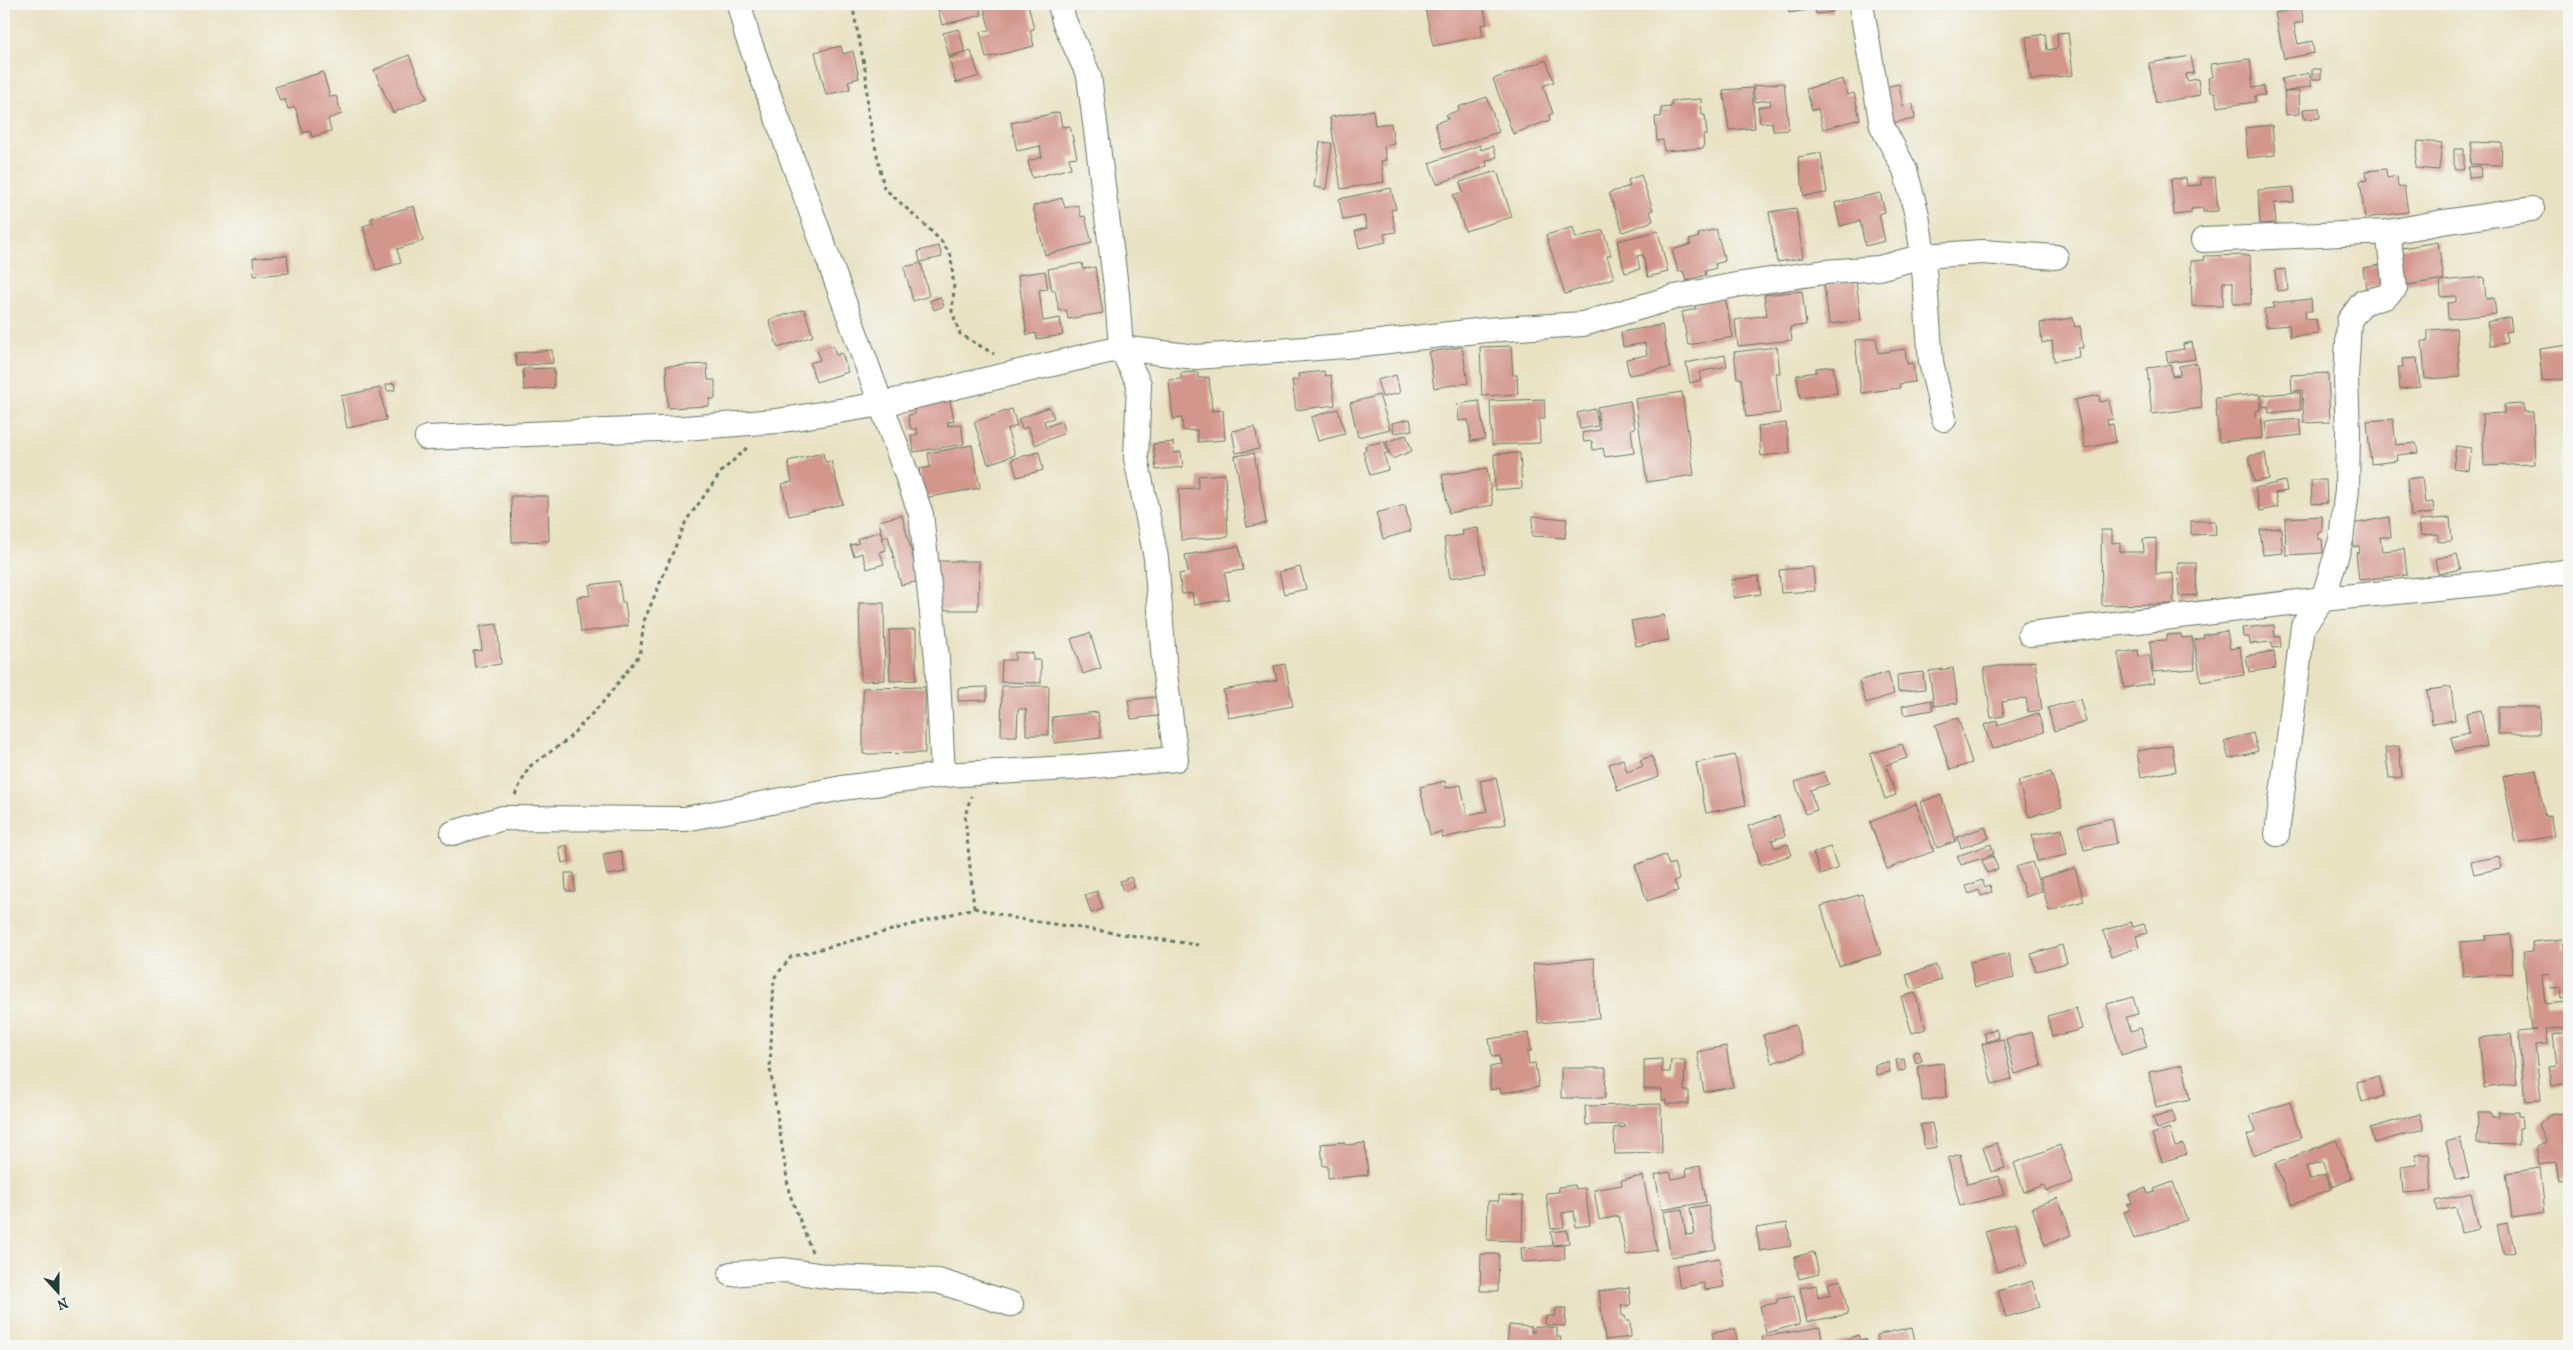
<svg xmlns="http://www.w3.org/2000/svg" width="2573" height="1350" font-family="'IM FELL French Canon',serif">
<style>
.building{fill:#d3968d}
.lines{fill:none;stroke-linecap:round;stroke-linejoin:round}
.minor-casing{stroke:#657766;stroke-width:26}
.path{stroke:#657766;stroke-width:3;stroke-dasharray:4 4;stroke-linecap:butt}
.minor{stroke:#fff;stroke-width:24}
</style>
<rect width="100%" height="100%" fill="#f6f6f2"/>
<filter id="ink" filterUnits="userSpaceOnUse"><feTurbulence type="fractalNoise" baseFrequency=".02" numOctaves="2"/><feDisplacementMap in="SourceGraphic" scale="10" xChannelSelector="R" yChannelSelector="G"/><feConvolveMatrix kernelMatrix="1 2 1 2 8 2 1 2 1" color-interpolation-filters="sRGB"/></filter>
<filter id="wash" filterUnits="userSpaceOnUse"><feTurbulence type="fractalNoise" baseFrequency=".0096" numOctaves="4" result="noise"/><feDisplacementMap in="SourceGraphic" scale="20" xChannelSelector="R" yChannelSelector="G"/><feGaussianBlur stdDeviation="1.12" result="paint"/><feColorMatrix in="noise" values="0 0 0 0 0 0 0 0 0 0 0 0 0 0 0 0 0 1.4 0 .05"/><feComposite in="paint" operator="in"/></filter>
<g filter="url(#wash)">
<rect width="100%" height="100%" fill="#e8e2c2"/>
<g id="blocks">
<path class="building" d="M962,4H979L982,15L942,25L938,10Z
M1028,4L1034,29L1030,30L1034,46L986,58L980,32L990,30L983,5Z
M1444,4H1483L1487,24L1481,25L1483,36L1433,46L1425,8Z
M1787,4H1805L1806,10L1789,13Z
M1814,4H1832L1833,12L1816,14Z
M2206,4H2232V5L2206,9Z
M2301,8L2304,22L2294,24L2298,44L2312,41L2314,53L2284,59L2275,13Z
M959,29L965,52L949,56L943,33Z
M2068,32L2073,75L2031,80L2026,37L2045,34L2047,50L2058,48L2057,33Z
M841,46L843,54L853,51L859,78L848,81L850,89L826,95L815,52Z
M971,51L979,76L956,83L949,58Z
M409,55L427,98L393,113L374,70Z
M2191,56L2194,73L2186,74L2187,81L2198,79L2200,95L2156,103L2149,63Z
M2250,59L2253,88L2264,86L2265,95L2255,96V102L2217,107L2215,92H2210L2208,78L2213,77L2211,64Z
M1546,60L1554,82L1543,86L1553,113L1549,115L1550,120L1513,134L1493,79Z
M2312,69H2321V79H2312Z
M323,72L330,97L336,96L342,114L328,119L331,131L312,137L310,131L303,133L295,107L288,109L285,99L280,101L275,87Z
M2309,73L2312,86L2284,92L2281,79Z
M1843,79L1847,95L1854,93L1860,119L1823,129L1818,109L1812,110L1806,89Z
M1784,83L1789,130L1773,131L1772,122L1760,123L1758,107L1771,105L1770,100L1755,102L1753,86Z
M1899,84L1903,106L1913,104L1915,119L1890,123L1884,87Z
M1752,88L1755,128L1729,130L1723,90Z
M2299,91L2300,114L2286,115L2284,92Z
M1487,97L1499,132L1443,150L1435,123L1448,119L1446,115L1459,110L1458,107Z
M1701,99L1702,115H1705L1707,135H1703L1704,148L1664,151L1663,140L1657,141L1655,117H1661V108L1671,107V101Z
M2319,108L2320,118L2304,119L2303,109Z
M1373,110L1375,125L1391,123L1394,144L1384,146L1386,160L1381,161L1384,182L1341,189L1330,117Z
M1059,112L1062,127L1070,126L1077,157L1069,158L1071,168L1032,178L1028,161L1042,157L1040,146L1017,151L1011,123Z
M2272,125L2275,155L2248,158L2245,128Z
M2418,141L2442,143L2439,170L2415,168Z
M1320,142L1332,143L1326,189L1314,187Z
M2471,142L2502,143L2501,165L2470,164Z
M1480,145L1481,150L1493,146L1497,157L1486,161L1487,166L1437,184L1429,163Z
M2454,149H2464V169H2454Z
M1821,153L1827,193L1804,196L1798,157Z
M2480,166L2481,177L2469,178L2468,167Z
M2386,169L2387,178L2397,176L2398,187L2404,186L2408,212L2365,218L2360,181L2367,180L2366,171Z
M1497,171L1512,217L1465,231L1453,195L1463,192L1460,182Z
M1641,175L1653,210L1650,211L1653,221L1623,232L1609,193L1630,186L1628,180Z
M2215,177L2218,211L2203,212V208L2191,209V213L2174,215L2171,179L2186,178L2187,186L2201,185V178Z
M2293,187L2294,202L2274,203L2276,223L2260,224L2258,190Z
M1391,188L1396,209L1391,210L1396,232L1384,234L1386,242L1359,248L1355,231L1367,228L1364,216L1343,220L1339,199Z
M1880,193L1885,212L1879,214L1885,241L1865,246L1860,221L1840,226L1835,203Z
M1062,198L1065,208L1078,205L1081,217L1085,216L1092,243L1045,255L1033,206Z
M414,206L423,241L397,249L401,263L376,270L363,226L373,223L371,218Z
M1796,208L1803,258L1777,262L1769,212Z
M1573,227L1576,238L1603,230L1611,255L1607,256L1614,278L1565,294L1546,235Z
M1716,229L1725,261L1715,264L1716,268L1705,271L1706,275L1686,281L1683,271L1678,272L1672,250L1691,244L1689,240L1699,237L1698,234Z
M1658,231L1668,272L1648,277L1643,255L1637,256L1640,269L1625,273L1617,241Z
M2438,242L2444,279L2402,286L2396,249Z
M939,246L942,257L920,262L918,251Z
M287,255L289,273L254,276L253,258Z
M2250,255L2251,304H2233V282H2223V306H2192L2191,261L2205,260L2204,256Z
M921,263L929,296L913,301L904,267Z
M1082,263L1083,269L1095,267L1103,313L1068,319L1066,310L1059,311L1055,290L1052,291L1048,269Z
M2385,264L2388,285L2366,288L2363,268Z
M2286,269L2288,290L2277,291L2275,270Z
M1045,271L1048,289L1039,290L1043,321L1060,318L1063,335L1037,339L1036,333L1027,335L1018,275Z
M2484,277L2486,299L2494,298L2496,314L2448,319L2447,303L2456,302V296L2441,297L2440,281Z
M1856,280L1861,320L1829,324L1824,285Z
M1802,291L1806,325L1790,327L1792,340L1738,346L1735,320L1767,315L1764,295Z
M940,297L944,306L934,310L930,301Z
M1725,297L1733,337L1688,345L1682,312L1696,309L1694,303Z
M2311,299L2312,311H2305L2306,320L2316,319L2318,334L2290,337L2289,325L2266,327L2264,309L2274,308L2273,303Z
M804,309L813,336L778,348L769,320Z
M2510,317L2512,331L2505,332L2507,343L2491,346L2487,322Z
M2073,318L2075,327L2080,326L2083,348H2078L2079,357L2054,361L2052,341L2042,343L2040,323Z
M1662,325L1670,368L1629,375L1626,359L1647,355L1645,343L1623,347L1621,332Z
M2456,328L2460,377L2425,379L2422,341H2428V330Z
M1876,338L1878,353L1905,349L1907,364L1913,363L1915,382L1899,384L1900,388L1861,393L1855,340Z
M2192,342L2195,359L2168,363L2166,352L2184,349L2183,344Z
M833,345L836,355L842,353L848,372L816,382L810,363L820,360L817,350Z
M2569,345V379L2542,381L2539,349Z
M1511,346L1513,375H1517L1518,394L1482,396L1480,347Z
M1462,347L1468,383L1434,388L1429,352Z
M1777,347L1780,373H1776L1780,413L1746,417L1741,378H1737L1734,352Z
M552,350L553,363L517,366L515,353Z
M1725,355L1727,366L1699,372L1701,380L1690,383L1686,363Z
M2417,358L2420,387L2400,389L2398,367H2403L2402,359Z
M2197,363L2202,408L2152,414L2147,368L2171,365L2172,376L2180,375L2179,366Z
M707,364L708,380H715V399H709V406L668,408L666,366Z
M1833,366L1837,393L1800,398L1797,375L1816,372V368Z
M554,368V388L524,390L523,369Z
M1324,371L1325,376L1331,375L1335,405L1296,410L1292,380H1299L1298,374Z
M1198,372V378L1209,377L1212,411L1223,410L1225,440L1198,442L1197,430L1183,431L1182,418L1173,419L1169,380L1181,379V373Z
M2328,373L2330,422L2304,423L2302,390L2292,391L2291,375Z
M1396,375L1400,393L1382,397L1377,380Z
M394,383L395,390L387,391L386,385Z
M380,388L386,420L347,428L341,396Z
M1682,392L1694,475L1647,482L1635,399Z
M2300,392L2301,410L2269,413L2268,406L2262,407V395Z
M2259,394L2260,410L2255,411V416L2261,415L2263,438L2219,442L2215,398Z
M1379,395L1390,429L1358,437L1350,403Z
M2099,395L2100,402L2109,400L2113,419L2107,420L2108,425L2113,424L2116,442L2085,448L2075,400Z
M1544,399L1545,419H1539L1540,443L1492,445L1490,401Z
M950,400L954,421L948,422V426L961,424L964,444L914,452L911,435L918,434L917,428L911,430L908,415L915,414L913,406Z
M1479,401L1485,439L1471,441L1468,420L1459,421L1457,404Z
M1630,401L1635,428L1631,429L1634,453L1605,457L1603,448L1593,450L1592,441L1584,442L1582,433L1600,430L1597,407Z
M2524,404V412H2533L2535,464L2484,466L2482,414L2504,413V405Z
M1049,407L1054,418L1044,421L1046,427L1061,421L1065,433L1035,445L1028,427L1022,429L1018,419Z
M1012,409L1017,426L1007,429L1015,455L988,464L974,422Z
M1338,409L1345,434L1318,441L1311,417Z
M1595,409L1598,426L1580,429L1577,413Z
M1410,419L1412,430L1394,433L1392,423Z
M2300,419L2302,435L2267,439L2265,422Z
M2393,419L2396,445L2416,443L2418,453L2397,455L2398,461L2371,464L2367,421Z
M1786,423L1790,453L1761,456L1758,426Z
M1255,427L1259,449L1236,453L1232,431Z
M1406,435L1412,451L1392,459L1386,442Z
M1384,441L1388,453L1384,454L1388,470L1370,475L1363,451L1366,450L1365,446Z
M1173,442L1174,453L1181,452L1183,467L1156,470L1153,444Z
M972,445L980,488L924,498L919,469L930,467L928,453Z
M2456,446L2471,448L2469,470L2453,468Z
M1039,452L1043,470L1017,477L1012,459Z
M823,453L825,462L831,461L843,504L789,516L782,484L792,482L788,461Z
M1254,453L1266,523L1247,527L1235,456Z
M1520,453L1522,488L1495,490L1494,454Z
M2265,453L2269,479L2254,482L2249,456Z
M1487,468L1493,505L1449,513L1442,475Z
M1225,474L1228,537L1181,540L1179,489L1198,488V476Z
M2422,477L2425,503L2433,502L2434,513L2411,516L2407,479Z
M2311,480H2326L2327,503L2312,504Z
M2285,481L2287,491L2275,493L2278,507L2260,511L2255,488Z
M511,496H548L549,541L512,542Z
M1405,505L1411,531L1383,539L1376,513Z
M902,515L919,581L901,585L888,536L883,538L879,521Z
M1533,516L1567,519L1565,538L1532,536Z
M2322,516V532H2318V539H2322L2323,553L2286,555L2285,518Z
M2389,517L2391,537H2380L2382,551L2404,549L2407,575L2359,580L2356,553L2360,552L2359,546L2354,547L2352,524Z
M2450,518L2452,541L2438,542V534L2421,535L2419,520Z
M2191,521H2215L2216,534L2191,535Z
M1478,528L1485,573L1450,578L1444,538L1463,535L1462,530Z
M2281,528L2283,553L2263,555L2260,530Z
M2101,530H2112V543L2120,542V552H2144L2143,539L2156,538V574L2173,573L2174,604L2102,605Z
M880,531L886,550L880,552L884,564L867,569L862,553L854,556L850,545L859,543L857,539Z
M1239,546L1243,570L1225,573L1229,599L1194,605L1192,593L1182,594L1179,574L1188,572L1185,555Z
M2457,554L2461,569L2438,574L2435,559Z
M935,561H979L978,610H935Z
M2178,563H2196L2197,595L2179,596Z
M1300,567L1306,589L1284,594L1279,572Z
M1813,567L1815,591L1781,593L1779,570Z
M1758,576L1761,594L1734,598L1731,580Z
M619,581L622,602H625L628,626L581,632L577,597L591,595L589,585Z
M859,603H884L885,680L861,681Z
M1664,615L1669,640L1636,646L1631,621Z
M497,624L501,664L475,667L473,651L482,650L480,626Z
M2274,625L2275,637L2280,636L2281,647L2273,648L2272,642L2250,644L2249,637H2243L2242,628Z
M916,629V680L890,681L889,630Z
M2227,631L2230,649L2240,647L2244,675L2201,682L2194,640L2204,638L2203,635Z
M1090,633L1101,668L1083,674L1071,639Z
M2181,634L2182,638L2192,637L2195,669L2153,672L2150,641L2167,640V635Z
M2138,650L2139,657L2149,655L2154,683L2124,688L2118,653Z
M2274,651L2276,668L2249,672L2246,656Z
M1015,652L1033,653V660H1041V683L1001,682L1002,660H1015Z
M2035,661L2042,710L2028,712L2026,698L2002,702L2004,716L1991,718L1984,668Z
M1285,664L1293,706L1229,718L1223,690L1277,680L1274,666Z
M1953,668L1958,703L1934,706L1929,671Z
M1888,672L1894,694L1866,703L1859,681Z
M1923,672L1925,689L1898,692L1897,675Z
M1002,686H1049L1048,735H1026V709H1018L1017,736H1001Z
M925,687V753L863,754V688Z
M987,687V700L958,701V688Z
M2451,687L2455,720L2432,723L2427,690Z
M1156,697L1158,716L1131,719L1128,700Z
M2080,699L2086,722L2054,731L2048,708Z
M1931,700L1933,710L1904,715L1902,706Z
M2498,707H2540L2539,734H2498Z
M2481,710L2487,746L2454,752L2451,737L2469,733L2466,713Z
M1098,712L1101,738L1054,743L1052,717Z
M2038,713L2044,732L1992,749L1984,725L1997,721L1998,726Z
M1958,718L1972,763L1950,770L1935,725Z
M2253,733L2258,751L2229,759L2224,741Z
M1902,744L1907,758L1886,765L1896,795L1885,799L1870,754Z
M2172,745L2176,771L2141,777L2137,751Z
M2399,746L2402,777L2389,778L2385,748Z
M1735,755L1746,805L1706,813L1696,763Z
M1652,756L1659,777L1618,791L1609,764L1623,759L1627,772L1643,766L1640,760Z
M2536,770L2545,816L2550,815L2554,836L2516,843L2503,776Z
M1824,772L1829,784L1810,790L1817,810L1805,814L1795,782Z
M2051,772L2062,807L2029,817L2018,781Z
M1496,778L1506,824L1443,838L1441,832L1430,835L1420,787L1445,781L1446,788L1461,785L1467,815L1487,811L1480,781Z
M1941,795L1956,841L1937,848L1921,802Z
M1916,804L1934,851L1887,869L1870,822Z
M1779,816L1785,836L1772,840L1775,848L1788,844L1792,855L1761,865L1748,826Z
M2112,818L2117,843L2084,850L2078,826Z
M1985,827L1989,838L1961,848L1957,837Z
M2062,829L2067,855L2037,861L2032,835Z
M1991,844L1994,854L1961,865L1957,856Z
M567,845L570,861L562,863L559,847Z
M1830,847L1838,868L1821,875L1813,853Z
M621,851L625,872L607,875L603,854Z
M1665,855L1669,865L1674,863L1679,879L1674,881L1678,891L1647,901L1635,865Z
M1993,856L1998,869L1987,873L1982,860Z
M2499,856L2502,868L2474,874L2471,862Z
M2032,862L2042,891L2026,897L2016,867Z
M2075,868L2084,901L2049,911L2040,878Z
M565,873H574L575,891H566Z
M1131,877L1135,887L1123,891L1120,881Z
M1982,880L1985,887L1990,885L1992,892L1981,896L1979,890L1969,894L1966,886Z
M1097,891L1103,909L1091,913L1085,895Z
M1862,894L1881,954L1839,966L1821,906Z
M2131,922L2133,927L2144,924L2147,933L2136,936L2139,947L2111,957L2103,931Z
M2510,934L2513,973L2463,977L2460,942L2486,940L2485,936Z
M2562,939L2563,948L2569,947V998L2562,999L2561,988L2551,989L2550,974L2542,975L2545,1004L2569,1002V1028L2546,1029L2548,1044L2535,1045L2541,1100L2525,1101L2518,1032L2537,1030H2531L2523,952L2533,951L2532,942Z
M2062,945L2067,963L2036,971L2031,954Z
M2009,953L2014,978L1975,987L1970,962Z
M1594,958L1599,1018L1538,1023L1533,964Z
M1936,965L1941,980L1912,990L1906,975Z
M1915,993L1926,1029L1912,1033L1901,997Z
M2133,997L2138,1014L2126,1017L2131,1031L2141,1028L2147,1047L2121,1055L2107,1004Z
M2076,1008L2082,1029L2052,1037L2047,1016Z
M1795,1025L1804,1053L1772,1063L1763,1035Z
M1996,1029L1999,1038L1987,1042L1984,1033Z
M2032,1032L2042,1066L2015,1074L2006,1039Z
M2569,1032V1083L2552,1086L2549,1067L2557,1066L2553,1035Z
M1528,1033L1531,1051L1527,1052L1529,1064L1535,1063L1539,1087L1501,1093L1500,1088L1490,1090V1067L1500,1065L1499,1056L1492,1057L1489,1039Z
M2511,1034L2517,1084L2484,1088L2479,1038Z
M2003,1039L2012,1079L1992,1084L1982,1044Z
M1726,1046L1733,1087L1704,1092L1697,1052Z
M1919,1051L1922,1061L1916,1063L1913,1053Z
M1662,1059V1072H1670L1671,1060H1685L1684,1091H1689V1104H1666V1100H1662V1089H1644V1060Z
M1904,1059L1906,1070L1898,1071L1896,1060Z
M1888,1062L1890,1072L1876,1075L1875,1065Z
M1943,1063L1947,1097L1922,1101L1918,1066Z
M2183,1065L2190,1099L2156,1107L2149,1072Z
M1561,1068H1606L1605,1098H1561Z
M2379,1076L2384,1096L2362,1102L2357,1082Z
M2290,1102L2301,1138L2253,1155L2247,1135L2256,1132L2250,1115Z
M1661,1104L1662,1153L1615,1154L1614,1128L1625,1127V1124L1586,1125L1585,1106Z
M2172,1111L2176,1122L2157,1129L2153,1117Z
M2499,1112H2519V1116H2523L2522,1128H2519V1145L2477,1144L2478,1113H2492V1117H2499Z
M2552,1113L2569,1114V1179L2559,1180L2556,1162L2539,1165L2536,1146L2546,1142L2539,1125Z
M2420,1114L2424,1129L2374,1143L2370,1128Z
M1932,1123L1937,1147L1925,1149L1920,1125Z
M2169,1128L2175,1146L2183,1144L2187,1154L2162,1162L2152,1134Z
M2460,1138L2469,1177L2455,1180L2446,1142Z
M2336,1140L2352,1179L2332,1187L2322,1161L2306,1167L2310,1180L2325,1174L2331,1189L2292,1205L2275,1164Z
M1344,1142L1345,1145L1365,1143L1368,1175L1328,1179V1166H1323L1321,1144Z
M1997,1143L2005,1168L1991,1172L1983,1147Z
M2060,1145L2073,1182L2046,1191L2044,1185L2024,1192L2014,1163Z
M1960,1154L1967,1184L1999,1176L2004,1195L1960,1206L1948,1158Z
M2429,1154L2432,1191L2403,1193L2401,1166L2417,1165L2416,1155Z
M1700,1166L1706,1202L1662,1210L1655,1175L1670,1172L1672,1179L1687,1176L1686,1169Z
M2540,1168L2545,1213L2512,1218L2506,1173Z
M1643,1176L1657,1250L1626,1255L1619,1216L1599,1220L1594,1190L1622,1185L1621,1180Z
M2173,1182L2187,1220L2134,1239L2124,1212L2130,1210L2127,1204L2132,1203L2129,1194L2146,1188L2148,1194L2155,1192L2154,1189Z
M1575,1185L1576,1189L1585,1188L1590,1225L1576,1227L1574,1211L1562,1213L1564,1227L1551,1229L1546,1193L1559,1192L1558,1187Z
M2471,1193L2479,1229L2461,1233L2456,1207L2437,1211L2435,1201Z
M1499,1195L1523,1196L1522,1241L1487,1240L1488,1201H1499Z
M2058,1198L2072,1235L2045,1245L2032,1207Z
M1708,1205L1716,1249L1671,1257L1663,1212L1682,1209L1686,1235L1695,1234L1690,1208Z
M1787,1223L1791,1246L1760,1251L1756,1228Z
M2016,1223L2028,1263L1997,1272L1985,1231Z
M2508,1223L2515,1252L2504,1254L2497,1225Z
M1567,1230L1569,1243L1553,1245L1551,1232Z
M1564,1245L1565,1259L1522,1262L1521,1248Z
M1814,1252L1819,1274L1799,1279L1794,1257Z
M1481,1254H1499L1498,1291H1480Z
M1719,1258L1724,1287L1705,1290L1704,1283L1680,1288L1676,1265Z
M1841,1280L1848,1314L1807,1322L1800,1288L1816,1285L1818,1298L1831,1295L1828,1283Z
M2032,1281L2040,1307L2006,1317L1998,1291Z
M1629,1287L1631,1305L1621,1306L1622,1316H1625L1626,1321H1630L1631,1337L1605,1340L1599,1291Z
M1794,1296L1800,1324L1766,1333L1760,1306L1777,1303V1299Z
M1556,1308H1566L1565,1326L1545,1325L1546,1316H1555Z
M1509,1325L1531,1327V1332H1534V1326L1557,1328V1337H1561L1560,1344L1565,1346H1507Z
M1820,1327L1823,1346H1764L1762,1337Z
M1912,1327L1916,1346H1879L1876,1335Z
M1735,1329L1738,1346H1715L1712,1333Z
M1858,1335L1860,1340L1865,1339L1868,1346H1829Z
M1639,1341L1640,1346H1620V1345Z"/>
</g>
</g>
<g filter="url(#ink)">
<use href="#blocks" fill-opacity="0" stroke="#657766" stroke-width="1"/>
<g class="lines">
<g class="minor-casing">
<path id="minor" d="M739,4L747,35L921,514L937,658L943,775
M1861,4L1882,126L1905,170L1917,215L1923,256L1931,362L1944,419
M2203,240L2388,232L2443,222L2532,209
M427,438L684,428L777,421L882,404L1121,348L1196,357L1345,346L1485,330L1583,324L1675,297L1736,285L1825,272L1879,268L1923,256L1982,252L2056,257
M2030,634L2323,599L2499,582L2569,571
M453,833L503,818L685,819L842,788L943,775L1069,768L1176,759L1165,674L1156,558L1136,458L1139,384L1121,348L1117,295L1089,76L1064,21L1060,4
M2277,834L2303,626L2323,599L2341,540L2347,489L2348,432L2346,378L2349,321L2363,302L2385,297L2395,288L2388,232
M731,1274L784,1270L832,1277L938,1281L1011,1304"/>
</g>
<path class="path" d="M852,4L866,74L868,112L884,188L925,225L942,242L951,256L954,289L952,311L960,334L994,354
M515,795L529,767L567,740L605,700L640,654L644,621L686,521L722,471L749,446
M974,908L1019,919L1198,945
M812,1252L789,1192L770,1068L774,978L791,957L974,908L965,816L971,796"/>
<use href="#minor" class="minor"/>
</g>
</g>
<rect width="2573" height="1350" fill="none" stroke="#f6f6f2" stroke-width="20"/>
<g transform="translate(58 1292) rotate(159)" stroke="#f6f6f2" stroke-width="4" paint-order="stroke">
<path d="M0-4L9 19L0 12L-9 19Z" fill="#1f3d34"/>
<text y="-8" font-size="14" font-weight="bold" text-anchor="middle" fill="#1f3d34">N</text>
</g>
</svg>
